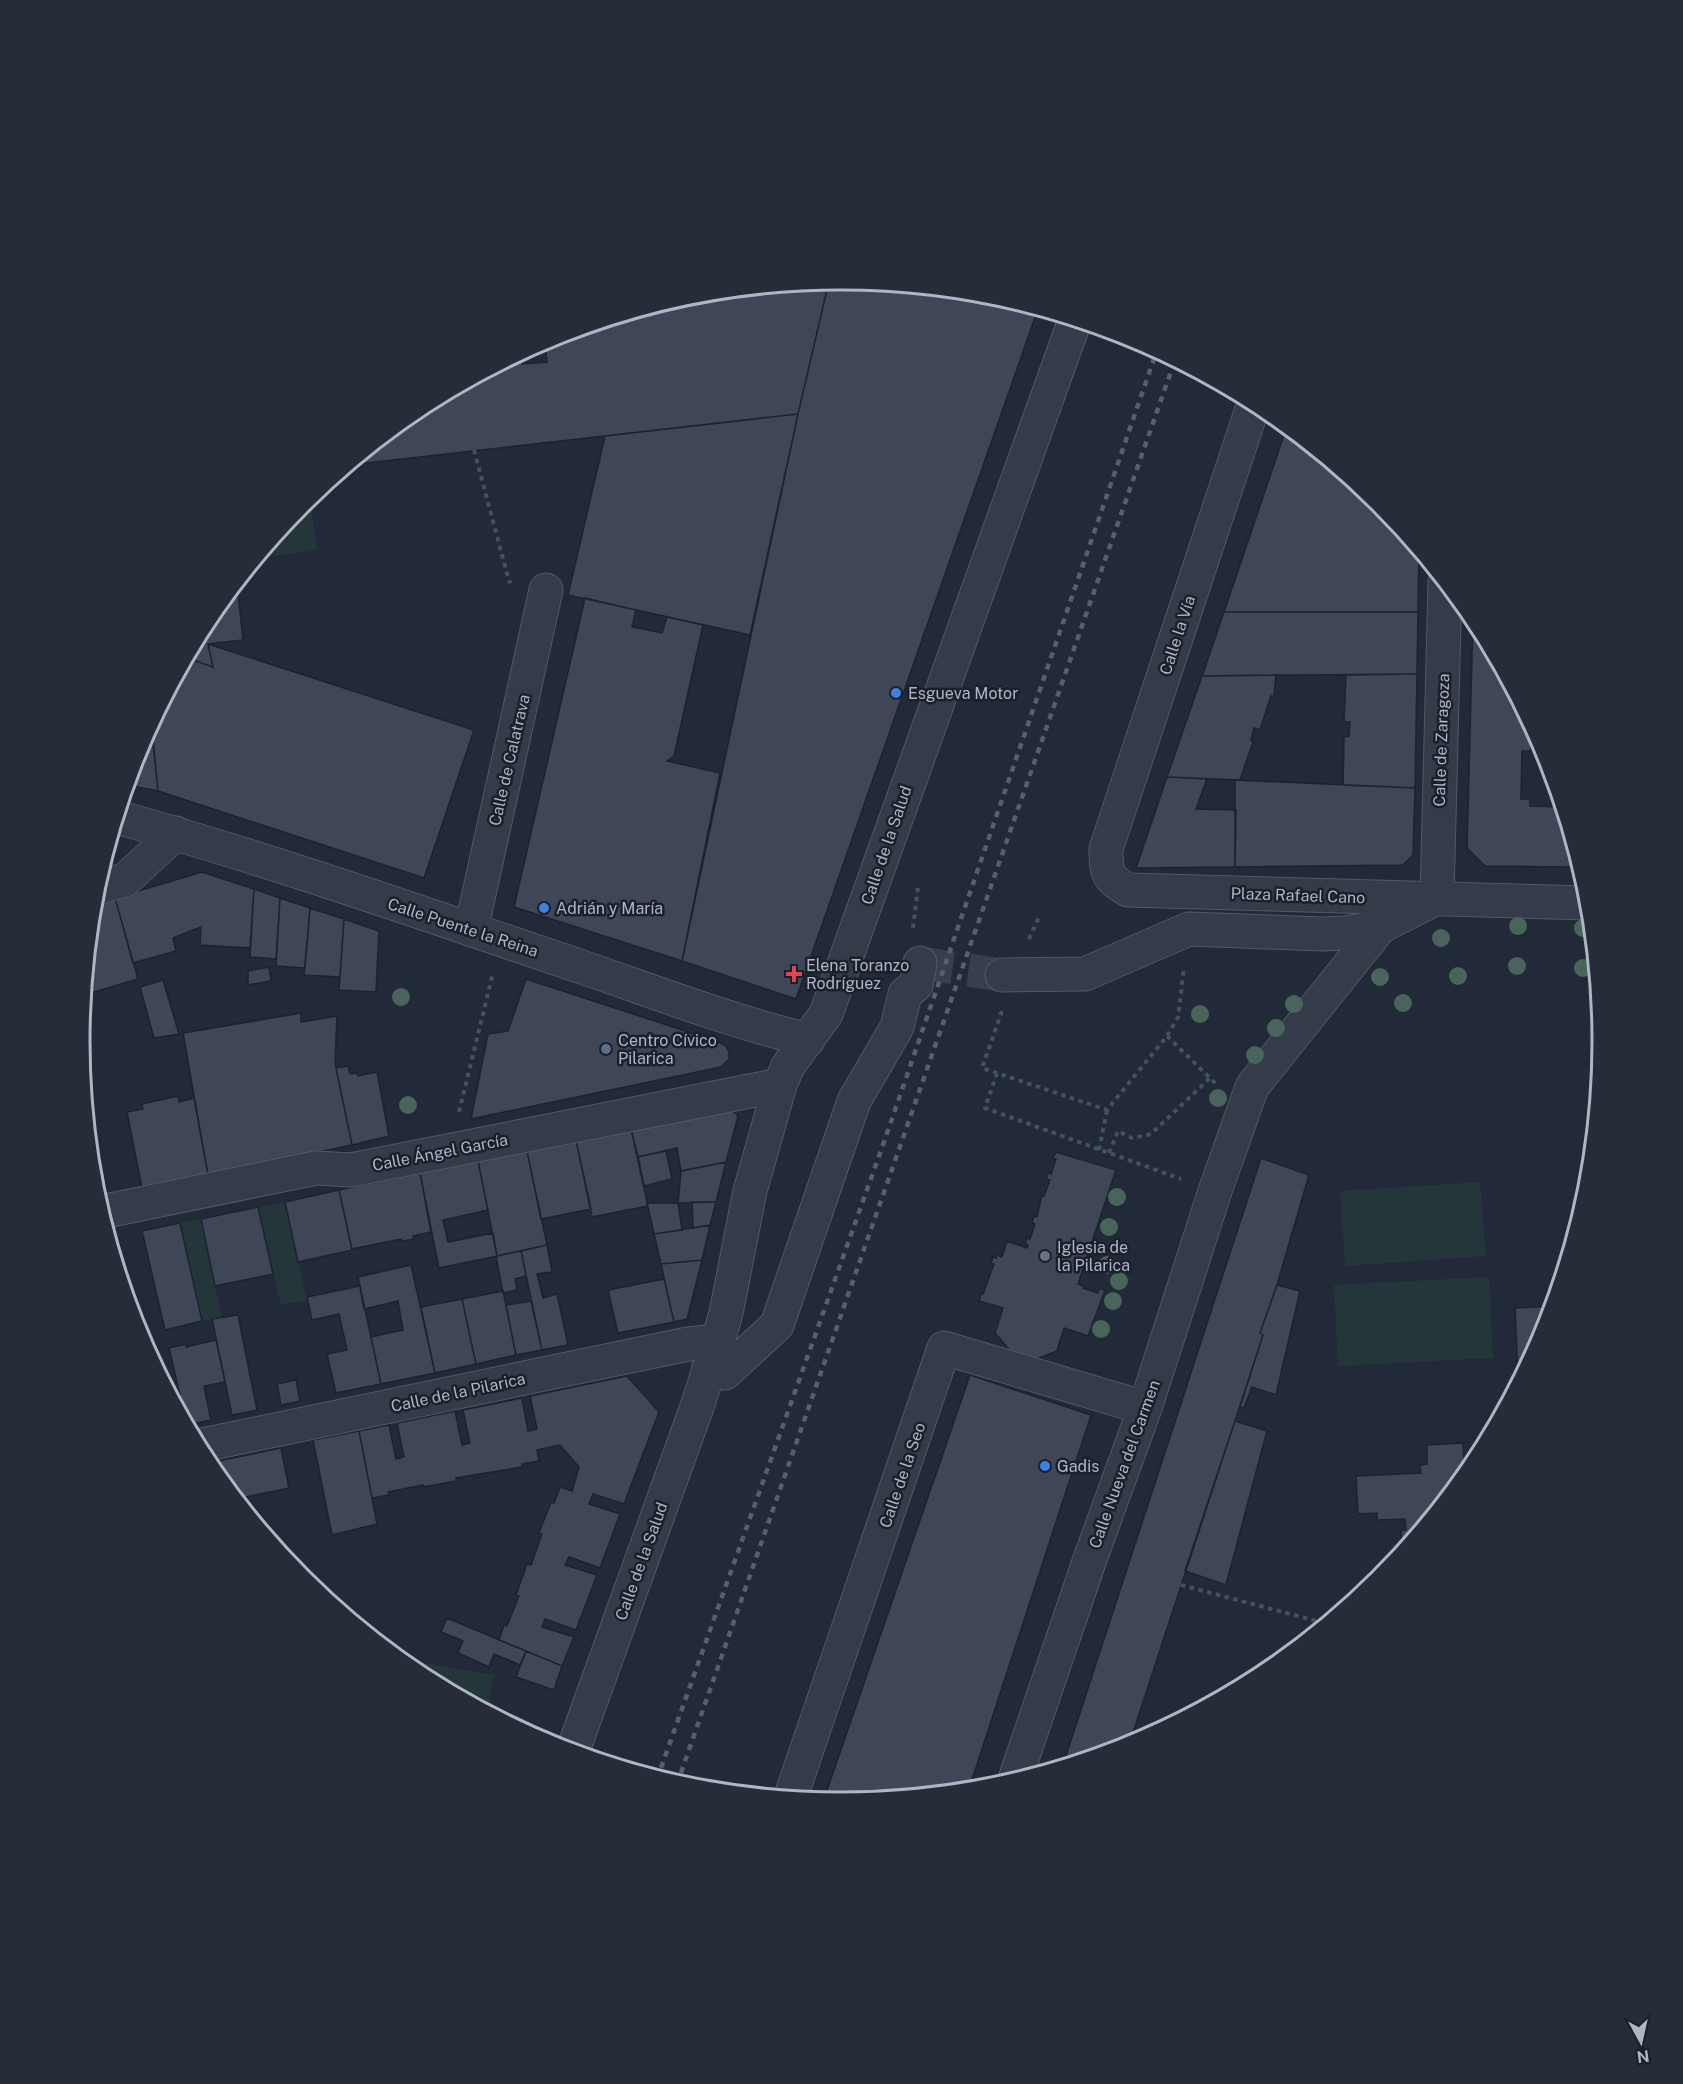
<svg xmlns="http://www.w3.org/2000/svg" width="1683" height="2084" font-family="'Public Sans',sans-serif">
<style>
.green{fill:#25363a}
.building{fill:#3e4658;stroke:#1d222f;stroke-width:1.5}
.lines{fill:none;stroke-linecap:round;stroke-linejoin:round}
.minor-tunnel{stroke:#373e4d;stroke-width:33;stroke-dasharray:33 16;stroke-linecap:butt}
.minor-casing{stroke:#535866;stroke-width:35}
.path{stroke:#435358;stroke-width:4;stroke-dasharray:4.5 4.5;stroke-linecap:butt}
.minor{stroke:#353b48;stroke-width:33}
.rail{stroke:#575e6f;stroke-width:4.5;stroke-dasharray:6 6;stroke-linecap:butt}
.tree{fill:#48645b}
.shop-dot{fill:#3f7fe0;stroke:#1b202d;stroke-width:2}
.health-dot{fill:#e0444e;stroke:#1b202d;stroke-width:2}
.service-dot{fill:#5c6f8a;stroke:#1b202d;stroke-width:2}
.worship-dot{fill:#6b7280;stroke:#1b202d;stroke-width:2}
.labels{text-anchor:middle;stroke-width:5;stroke-linejoin:round;paint-order:stroke}
.street-label{font-size:16px;fill:#b0b5c5;stroke:#1b202d}
.poi-label{font-size:16px;fill:#b0b5c5;stroke:#1b202d;text-anchor:start}
.rim{fill:none;stroke:#b0b5c5;stroke-width:3}
</style>
<rect width="100%" height="100%" fill="#222938"/>
<path class="green" d="M310,497L317,550L261,558L260,555L303,503Z
M1480,1182L1486,1256L1345,1266L1340,1191Z
M285,1202L307,1300L281,1305L258,1207Z
M201,1219L222,1318L202,1321L180,1223Z
M1489,1277L1493,1358L1338,1366L1334,1285Z
M396,1658L494,1675L487,1712L418,1675Z"/>
<path class="building" d="M842,280L990,295L1038,309L796,999L682,961L798,414L829,281Z
M829,281L798,414L349,465L418,408L521,354L522,364L547,362L545,343H540L550,338L693,295Z
M798,414L750,635L568,595L605,436Z
M1287,426L1381,503L1419,550L1418,612H1224Z
M237,584L243,640L208,644L213,667L187,658L208,618Z
M585,598L636,610L632,627L662,633L667,617L703,625L674,756L667,761L720,773L682,961L514,907Z
M1224,612H1418L1417,674L1202,676Z
M1473,616L1532,725L1531,751H1522L1521,799H1530V806L1561,807L1581,867L1485,866L1467,848Z
M208,644L474,730L424,878L158,791L151,725L187,658L213,667Z
M1417,674L1415,788L1343,785L1344,737L1349,736L1350,722H1344L1346,675Z
M1276,675L1274,696H1271L1260,730L1254,728L1251,740L1253,742L1240,780L1167,777L1202,676Z
M151,725L154,749L158,791L127,785L138,750Z
M1167,777L1207,779L1196,809L1236,810L1235,867L1136,868Z
M1235,780L1415,788L1413,855L1403,865L1235,867Z
M108,847L111,868L101,871Z
M202,872L254,889L250,948L200,945L201,927L173,938L176,951L133,963L115,898Z
M254,889L280,898L276,959L250,957Z
M115,898L138,979L84,995L93,904Z
M280,898L310,908L305,968L276,966Z
M310,908L344,919L340,977L304,975Z
M344,919L379,931L376,992L339,990Z
M269,967L271,981L248,985V971Z
M526,979L719,1042L726,1046L729,1052V1059L721,1067L471,1119L488,1034L508,1031Z
M163,980L179,1034L154,1038L140,987Z
M301,1013V1022L337,1016L335,1063L352,1145L208,1175L183,1033Z
M348,1066L350,1074L357,1073L358,1076L377,1072L389,1136L352,1145L336,1068Z
M178,1096L179,1102L194,1098L208,1175L142,1188L127,1112L143,1109L142,1104Z
M730,1108L738,1116L726,1162L681,1171L677,1148L638,1157L631,1129Z
M631,1129L648,1206L592,1217L576,1140Z
M576,1140L591,1209L541,1219L527,1151Z
M527,1151L547,1245L497,1256L478,1161Z
M666,1151L672,1179L644,1186L638,1157Z
M1056,1152L1116,1170L1078,1284L1084,1286L1083,1288L1098,1293L1099,1288L1105,1290L1088,1336L1064,1328L1057,1351L1034,1360L1012,1353L995,1333L1003,1308L979,1301L981,1294H983L994,1264L991,1263L993,1257L996,1258L997,1255L1002,1257L1007,1241L1027,1248L1028,1245L1025,1244L1027,1238L1030,1239L1035,1224L1032,1223L1034,1216L1037,1217L1042,1195L1044,1196L1050,1180L1046,1179L1048,1173L1051,1174L1056,1159L1053,1158Z
M1261,1158L1309,1175L1277,1285L1260,1333L1263,1335L1235,1421L1128,1748L1062,1768Z
M478,1161L488,1210L443,1220L448,1242L493,1233L497,1256L439,1268L420,1173Z
M726,1162L716,1202L678,1203L681,1171Z
M420,1173L431,1232L413,1236L414,1239L402,1241L401,1239L352,1249L339,1190Z
M339,1190L352,1250L298,1262L285,1202Z
M692,1202H716L710,1225L693,1228Z
M647,1203H678L682,1230L654,1234Z
M258,1207L273,1274L215,1286L201,1219Z
M180,1223L202,1321L165,1330L142,1231Z
M710,1225L702,1260L661,1264L654,1234Z
M547,1245L552,1272L537,1274L543,1298L557,1294L568,1345L542,1350L521,1251Z
M521,1251L526,1276L515,1279L517,1290L503,1293L496,1256Z
M702,1260L687,1319L674,1322L661,1264Z
M411,1265L435,1373L381,1384L371,1337L403,1330L398,1301L364,1309L358,1277Z
M664,1279L674,1322L618,1333L608,1290Z
M1277,1285L1300,1291L1276,1395L1252,1387L1244,1408L1240,1407L1263,1335L1260,1333Z
M360,1286L381,1384L336,1393L327,1354L347,1350L339,1314L312,1320L307,1297Z
M503,1291L516,1355L476,1364L462,1299Z
M462,1299L476,1364L435,1373L421,1307Z
M531,1301L542,1350L516,1355L506,1305Z
M1554,1306L1545,1334L1523,1376H1518L1515,1308Z
M238,1315L257,1410L232,1415L212,1319Z
M216,1340L225,1382L204,1386L211,1420L187,1425L169,1348L186,1344V1347Z
M970,1375L1091,1415L968,1792L841,1804L823,1802Z
M627,1376L659,1412L624,1504L593,1494L589,1504L620,1514L600,1568L569,1557L565,1565L597,1575L576,1630L545,1619L542,1627L574,1637L562,1666L499,1640L504,1625L507,1626L519,1596L516,1595L527,1564L531,1565L542,1534L539,1533L551,1502L554,1503L560,1487L572,1491L579,1467L560,1445L537,1450L539,1461L522,1464V1467L456,1478V1481L423,1487V1485L388,1492L389,1495L372,1498L359,1431L389,1425L396,1459L404,1457L397,1423L455,1411L462,1445L470,1443L463,1410L522,1398L528,1431L537,1429L530,1396Z
M296,1380L300,1401L281,1405L277,1384Z
M1235,1421L1267,1431L1226,1585L1185,1571Z
M359,1431L377,1524L332,1535L313,1440Z
M1463,1443L1465,1477L1402,1554L1401,1530H1406L1405,1519L1377,1520V1513L1358,1514L1356,1476L1421,1473L1420,1465L1427,1464V1445Z
M281,1448L289,1488L236,1499L209,1466L208,1463Z
M447,1618L526,1651L520,1665L494,1654L489,1667L458,1653L463,1641L441,1632Z
M526,1651L562,1666L554,1690L516,1677Z"/>
<g class="lines">
<path class="minor-tunnel" d="M920,963L1002,975"/>
<g class="minor-casing">
<path id="minor" d="M1254,403L1106,849C1106,873 1107,878 1128,890L1590,903
M117,817C272,860 427,915 579,966C655,992 730,1021 808,1040
M96,888L125,880L176,833
M1437,898L1445,582
M471,930L546,590
M1002,975L1085,974L1189,929L1322,934L1345,933L1380,927
M101,1212L316,1168L351,1170L780,1085
M708,1370L725,1373L777,1325L854,1101L897,1027L905,994L916,985L920,963
M198,1446L688,1344L718,1341
M572,1753L698,1404L718,1341L726,1313L750,1191L780,1085L788,1066L826,1014L1075,320
M1014,1782L1090,1559L1145,1408L1215,1191L1252,1087L1380,927L1437,898
M790,1799L944,1348L1145,1408"/>
</g>
<path class="path" d="M474,450L509,581L511,583
M913,928L918,887
M1029,939L1040,915
M1002,1011L982,1068L1107,1110L1167,1036L1178,1017L1184,968
M1167,1036L1216,1084
M997,1073L985,1108L1181,1179
M459,1112L493,973
M1099,1150L1107,1110
M1109,1153L1118,1131L1132,1138L1151,1134L1210,1078
M1181,1585L1328,1624"/>
<use href="#minor" class="minor"/>
<path class="rail" d="M657,1779L884,1142L1157,350
M677,1784L1175,360"/>
</g>
<g class="tree">
<circle cx="1518" cy="926" r="9"/>
<circle cx="1583" cy="928" r="9"/>
<circle cx="1441" cy="938" r="9"/>
<circle cx="1517" cy="966" r="9"/>
<circle cx="1583" cy="968" r="9"/>
<circle cx="1458" cy="976" r="9"/>
<circle cx="1380" cy="977" r="9"/>
<circle cx="401" cy="997" r="9"/>
<circle cx="1403" cy="1003" r="9"/>
<circle cx="1294" cy="1004" r="9"/>
<circle cx="1200" cy="1014" r="9"/>
<circle cx="1276" cy="1028" r="9"/>
<circle cx="1255" cy="1055" r="9"/>
<circle cx="1218" cy="1098" r="9"/>
<circle cx="408" cy="1105" r="9"/>
<circle cx="1117" cy="1197" r="9"/>
<circle cx="1109" cy="1227" r="9"/>
<circle cx="1107" cy="1265" r="9"/>
<circle cx="1119" cy="1281" r="9"/>
<circle cx="1113" cy="1301" r="9"/>
<circle cx="1101" cy="1329" r="9"/>
</g>
<g class="shop-dot">
<circle cx="896" cy="693" r="6"/>
<circle cx="544" cy="908" r="6"/>
<circle cx="1045" cy="1466" r="6"/>
</g>
<path class="health-dot" d="M791 965h6v6h6v6h-6v6h-6v-6h-6v-6h6z"/>
<circle class="service-dot" cx="606" cy="1049" r="6"/>
<circle class="worship-dot" cx="1045" cy="1256" r="6"/>
<g class="labels">
<g class="street-label">
<text transform="translate(1177 635) rotate(-72)" y="6">Calle la Vía</text>
<text transform="translate(1441 740) rotate(-88)" y="6">Calle de Zaragoza</text>
<text transform="translate(509 760) rotate(-77)" y="6">Calle de Calatrava</text>
<text transform="translate(886 845) rotate(-71)" y="6">Calle de la Salud</text>
<text transform="translate(1298 895) rotate(2)" y="6">Plaza Rafael Cano</text>
<text transform="translate(463 927) rotate(18)" y="6">Calle Puente la Reina</text>
<text transform="translate(440 1152) rotate(-11)" y="6">Calle Ángel García</text>
<text transform="translate(458 1392) rotate(-12)" y="6">Calle de la Pilarica</text>
<text transform="translate(1124 1464) rotate(-70)" y="6">Calle Nueva del Carmen</text>
<text transform="translate(902 1475) rotate(-71)" y="6">Calle de la Seo</text>
<text transform="translate(641 1561) rotate(-70)" y="6">Calle de la Salud</text>
</g>
<g class="poi-label">
<text x="908" y="699">Esgueva Motor</text>
<text x="556" y="914">Adrián y María</text>
<text x="806" y="971">Elena Toranzo<tspan x="806" dy="18">Rodríguez</tspan></text>
<text x="618" y="1046">Centro Cívico<tspan x="618" dy="18">Pilarica</tspan></text>
<text x="1057" y="1253">Iglesia de<tspan x="1057" dy="18">la Pilarica</tspan></text>
<text x="1057" y="1472">Gadis</text>
</g>
</g>
<path d="M0 0H1683V2084H0ZM90 1041a751 751 0 1 1 1502 0a751 751 0 1 1-1502 0Z" fill="#272c39" fill-rule="evenodd"/>
<path class="rim" d="M90 1041a751 751 0 1 1 1502 0a751 751 0 1 1-1502 0Z"/>
<g transform="translate(1641 2042) rotate(172)" stroke="#1b202d" stroke-width="4.5" paint-order="stroke">
<path d="M0-4.5L10 22L0 15L-10 22Z" fill="#b0b5c5"/>
<text y="-9" font-size="16" font-weight="bold" text-anchor="middle" fill="#b0b5c5">N</text>
</g>
</svg>
